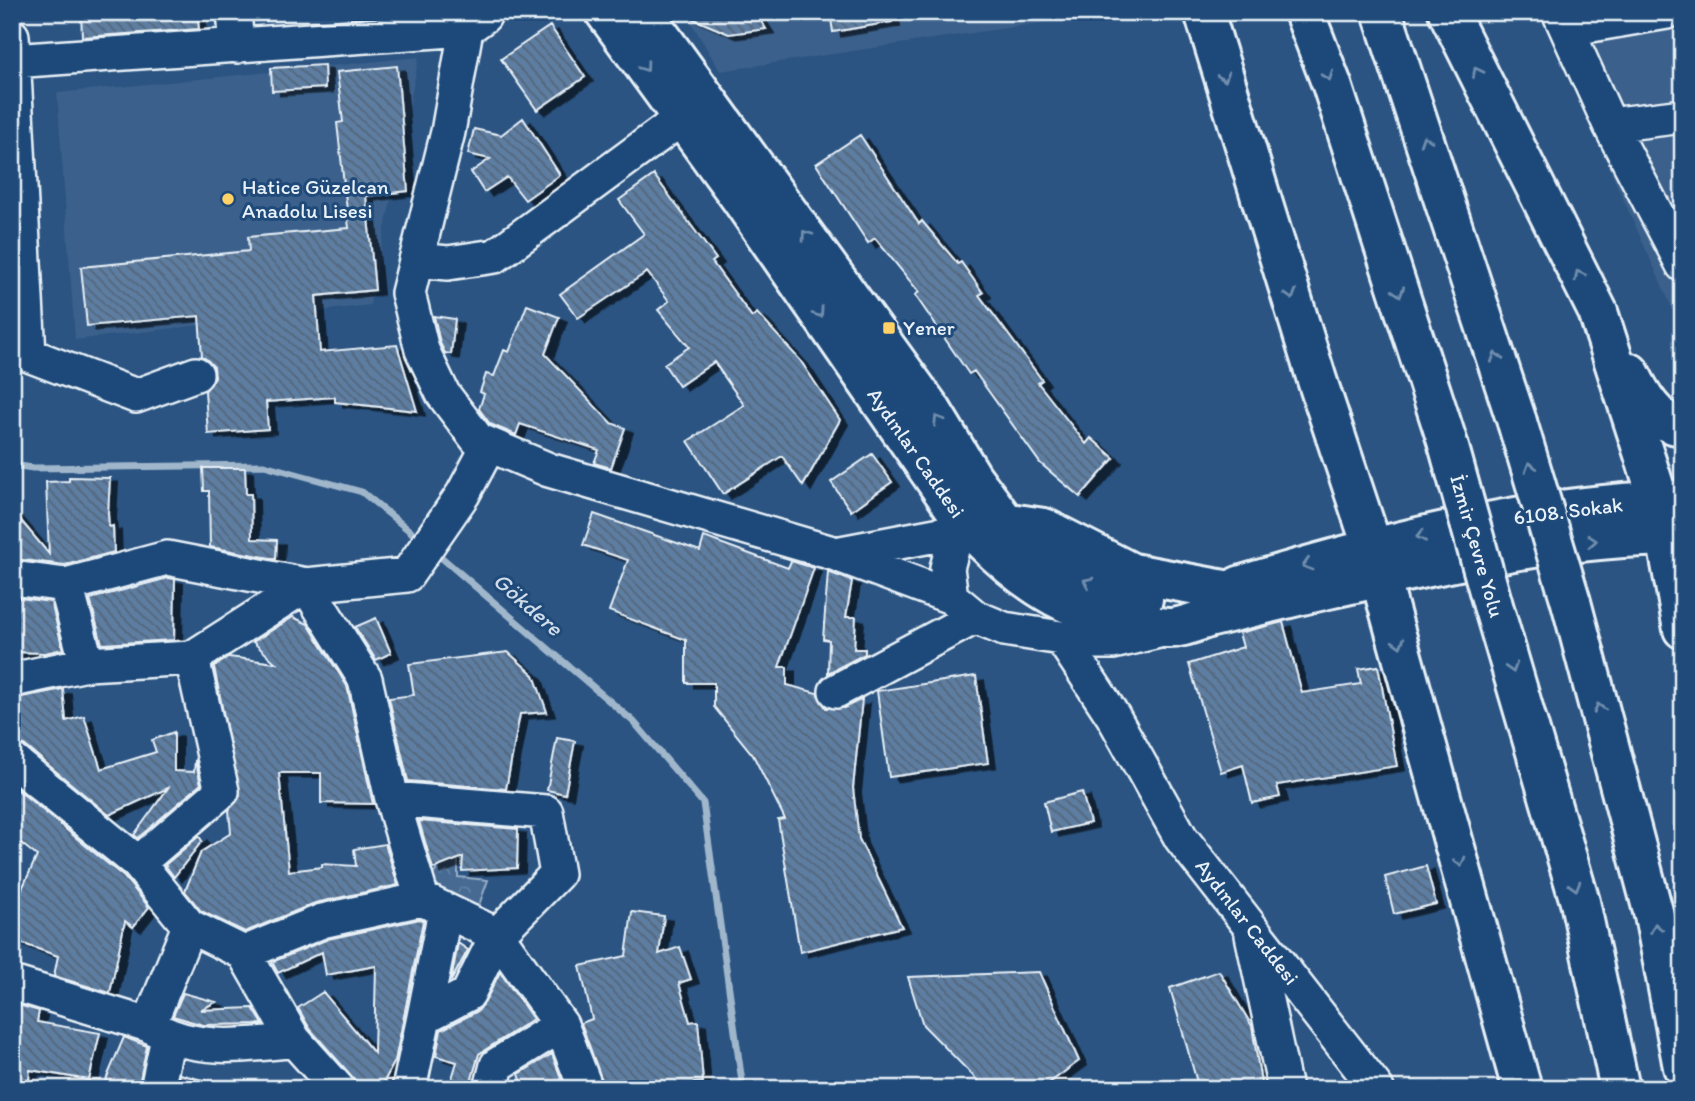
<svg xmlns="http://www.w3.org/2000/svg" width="1695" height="1101" font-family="Itim,sans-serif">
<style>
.built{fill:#3a608b}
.forest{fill:url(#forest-crowns);stroke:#98aec6;stroke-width:2}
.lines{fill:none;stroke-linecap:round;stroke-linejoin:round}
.stream{stroke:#a0b6cb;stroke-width:7}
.building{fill:url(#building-back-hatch);stroke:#e8f1f8;stroke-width:2;filter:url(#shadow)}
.minor-casing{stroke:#e8f1f8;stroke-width:38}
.major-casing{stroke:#e8f1f8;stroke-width:44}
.highway-casing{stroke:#e8f1f8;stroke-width:44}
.minor{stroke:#1f4a7a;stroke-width:33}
.major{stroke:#1f4a7a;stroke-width:38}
.highway{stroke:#1f4a7a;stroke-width:38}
.highway-bridge-casing{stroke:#e8f1f8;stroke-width:44;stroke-linecap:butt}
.highway-bridge{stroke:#1f4a7a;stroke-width:38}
.oneway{stroke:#6f8dac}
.poi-dot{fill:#ffd166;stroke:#1f4a7a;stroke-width:2.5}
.labels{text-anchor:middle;stroke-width:6;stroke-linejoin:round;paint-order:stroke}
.poi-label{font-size:21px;fill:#e8f1f8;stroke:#1f4a7a;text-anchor:start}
.street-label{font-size:21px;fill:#e8f1f8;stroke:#1f4a7a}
.water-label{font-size:23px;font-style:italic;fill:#d0dde9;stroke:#1f4a7a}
</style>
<defs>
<pattern id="forest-crowns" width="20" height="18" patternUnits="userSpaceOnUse" patternTransform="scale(1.75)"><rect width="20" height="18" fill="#476b93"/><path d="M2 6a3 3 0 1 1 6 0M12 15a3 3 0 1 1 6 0" fill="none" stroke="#6281a3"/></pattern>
<pattern id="building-back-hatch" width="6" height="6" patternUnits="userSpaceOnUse" patternTransform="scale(1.75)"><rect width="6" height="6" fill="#5d7da1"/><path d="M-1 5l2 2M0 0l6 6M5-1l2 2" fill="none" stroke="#53657a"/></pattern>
<filter id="shadow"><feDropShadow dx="8" dy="4.5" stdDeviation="0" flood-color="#0009"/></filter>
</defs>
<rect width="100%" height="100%" fill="#2b5482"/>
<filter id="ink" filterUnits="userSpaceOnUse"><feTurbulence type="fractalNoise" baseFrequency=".0143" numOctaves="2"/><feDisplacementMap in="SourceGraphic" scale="14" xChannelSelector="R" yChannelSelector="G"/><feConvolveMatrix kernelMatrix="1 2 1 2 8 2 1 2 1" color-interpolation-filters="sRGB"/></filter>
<g filter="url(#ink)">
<path class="built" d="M685,12H1113L720,71Z
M1539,12H1683V332Z
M419,57L370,305L75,340L57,93Z"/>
<path class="forest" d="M434,841H458V877L488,880L479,905L463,909L430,878L436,871Z"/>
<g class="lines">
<path class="stream" d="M12,465L33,468L264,465L362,492L421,540
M435,552L634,722L703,803L743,1089"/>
</g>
<path class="building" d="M81,12H197L199,29L82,37Z
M677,12H755L766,29L729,34Z
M830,12H891L892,22L833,32Z
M550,26L585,77L537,110L501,59Z
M324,65L325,88L272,91L271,68Z
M397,66L408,191L366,196L375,290L316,296L320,352L397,345L417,411L335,402V397L266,402L268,429L208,434L205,391L215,377L214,367L202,356L199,316L87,326L81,267L249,251L248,237L349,228L337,123L343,122L337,72Z
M523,118L560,175L525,200L507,177L484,192L471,172L490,159L468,154L474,129L501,135Z
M860,135L919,224L922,221L958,264L961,262L983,293L979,295L1042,380L1038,383L1086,444L1091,438L1114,458L1080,497L1040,463L974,371L969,374L915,295L919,292L875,238L868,243L816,164Z
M654,175L716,259L712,262L752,317L757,313L800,360L840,420L803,486L782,456L723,494L688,441L744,405L714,362L679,386L664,364L689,347L658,310L669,301L647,272L578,318L560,294L644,234L619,200Z
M527,305L559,317L545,354L611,423L625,428L611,468L594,463L599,450L520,424L516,435L490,424L479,409L484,394L480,392L486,374L494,376L504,350L509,352Z
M434,316L455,319L451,354L445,353L440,343Z
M872,454L892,482L851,511L831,482Z
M203,468H245L246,494H251L252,539L277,540L276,559L210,547L209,491H204Z
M69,477L110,478L108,514L109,527L113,526L114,552L65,565L15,559L12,555V510L49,554L46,482L69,481Z
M594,514L700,551L704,537L788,568L791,561L814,568L779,667H787V685L817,693L826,708H844L862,699L853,788L859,839L902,927L800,952L778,820L785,819L753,755L714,707V683H686V640L609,611L628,560L583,545Z
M828,572L852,581L846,617H856L854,649H865V654L828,673L829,640L823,639Z
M168,578L175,579L174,640L102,644L90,599Z
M12,597L51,602L63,649L45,653L12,652Z
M293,617L308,624L347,686L373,804L321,803V773H279L289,871L322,867V864L356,866L354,849L385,844L398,885L315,903L245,932L201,911L185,891L201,852L231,833L229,810L240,796L214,667L229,657L276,663L253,642Z
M376,618L391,653L376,660L355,627Z
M1283,622L1302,693L1361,684L1358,669L1378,666L1397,766L1277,785L1280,797L1252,803L1243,765L1221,772L1189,664L1243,647L1239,633Z
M508,652L534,675L547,712L520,714L506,789L408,781L389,698L414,695L409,664Z
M976,676L988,763L889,777L877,691Z
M63,689L66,721L84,716L101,769L156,752L152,740L174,732V771L194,772L195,760L201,784L138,838L134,835L168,788L109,815L24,745L12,741V699Z
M557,738L575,741L565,794L547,790Z
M12,785L124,877L149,907L133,927L125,921L110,993L54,976L58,956L12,940V884L22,889L37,856L12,836Z
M1082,792L1090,823L1051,832L1044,802Z
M419,821L518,829L517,868L462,871L463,857L433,869Z
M199,836L202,841L174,877L165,865Z
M1426,866L1436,904L1394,914L1385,877Z
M632,912L664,916L659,954L680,947L691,979L679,983L690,1022L698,1021L703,1082L693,1083V1089H605L581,1023L592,1019L580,966L626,956Z
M420,919L423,921L395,1061L380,1089H363L310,1029L298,1008L323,992L374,1053L376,966L326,975L322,952L278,973L272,962L328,939Z
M458,943L468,950L451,981Z
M1219,971L1252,1026L1262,1089H1199L1170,988Z
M500,972L533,1019L479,1054L469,1089L450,1085L457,1062L436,1056L441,1030L478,1011L485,1002Z
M1039,972L1079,1061L1041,1089H986L923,1025L908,977Z
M183,993L216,1002L200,1010L253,1008L263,1024L203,1025L173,1016Z
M12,1003L39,1011L37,1022L100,1033L89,1080L30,1070L28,1089H12Z
M124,1037L147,1046L138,1089H102Z
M552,1054L565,1089H524L519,1074Z
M180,1074L213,1083V1089H177Z"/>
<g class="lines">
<g class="minor-casing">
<path id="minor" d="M234,12L237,46
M469,12L448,132L408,293L422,350L443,394L478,440L549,470L836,554L957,531L965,523L990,522
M1559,12L1610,125L1683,265
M1568,29L1667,12
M12,36L29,355L136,396L196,374
M12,61L466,29L484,16
M1610,125L1683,116
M416,260L448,263L495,256L682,118
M836,554L951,597L975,617L1004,629L1086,642H1113L1163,630
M12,578L66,585L167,558L306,585L365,679L392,799L422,899L497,935L561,1025L586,1089
M66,585L87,664
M951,597L947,568L957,531
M1063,640L1113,716L1181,838L1377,1089
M12,680L87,664L192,658L306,585L407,575L463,494L489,445
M836,691L975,617
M12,760L138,863L189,926L244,953L294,1040L338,1089
M392,799L546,812L557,874L497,935L468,994L424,1017L409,1089
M138,863L222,791L192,658
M1252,935L1285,1089
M244,953L322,921L422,899
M12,983L149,1025C191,1053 246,1046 294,1040
M424,1017L445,911
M149,1025L189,926
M157,1089L168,1038
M491,1089L497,1065L561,1025"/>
</g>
<g class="major-casing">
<path id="major" d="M605,12L739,196L965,523C1028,588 1074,619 1167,628C1179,629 1195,622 1208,618C1240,610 1273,602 1306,594C1430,566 1555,536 1683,536
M643,12L932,411L972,477L1027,552L1117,596L1143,599
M1003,522L1044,528L1132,573L1224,590
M1239,586C1381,543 1534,503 1683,500"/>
</g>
<g class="highway-casing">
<path id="highway" d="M1204,12L1317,380L1372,546
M1304,12L1332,85L1448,444
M1382,12L1517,422
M1448,12L1598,312L1659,501
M1630,373C1639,392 1658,427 1683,425
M1666,536L1683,629
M1380,577L1522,1089
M1492,602L1580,902L1620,1089
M1571,602L1654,915L1683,1067"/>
</g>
<use href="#minor" class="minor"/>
<use href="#major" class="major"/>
<use href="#highway" class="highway"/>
<g class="highway-bridge-casing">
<path id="highway-bridge" d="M1517,422L1571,602
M1448,444L1492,602"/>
</g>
<use href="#highway-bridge" class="highway-bridge"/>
</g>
<defs><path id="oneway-chevron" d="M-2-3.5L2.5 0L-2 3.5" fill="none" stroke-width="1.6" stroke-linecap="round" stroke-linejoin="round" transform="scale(1.75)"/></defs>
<g class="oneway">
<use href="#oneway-chevron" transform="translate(645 67) rotate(54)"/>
<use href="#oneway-chevron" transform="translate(1477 72) rotate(-117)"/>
<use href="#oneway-chevron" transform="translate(1328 76) rotate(70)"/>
<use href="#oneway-chevron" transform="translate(1224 77) rotate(73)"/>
<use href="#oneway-chevron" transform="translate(1425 140) rotate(-108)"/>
<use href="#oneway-chevron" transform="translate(806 235) rotate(-126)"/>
<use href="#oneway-chevron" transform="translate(1579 275) rotate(-117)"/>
<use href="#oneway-chevron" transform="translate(1399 292) rotate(72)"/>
<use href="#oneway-chevron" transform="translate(1291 295) rotate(73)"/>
<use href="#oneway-chevron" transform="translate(819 313) rotate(56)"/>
<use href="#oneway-chevron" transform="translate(1496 357) rotate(-108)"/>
<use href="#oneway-chevron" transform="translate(938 420) rotate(-121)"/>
<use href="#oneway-chevron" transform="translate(1530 467) rotate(-107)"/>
<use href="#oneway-chevron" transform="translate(1421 536) rotate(168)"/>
<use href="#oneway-chevron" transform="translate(1592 541) rotate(-4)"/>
<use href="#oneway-chevron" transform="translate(1307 565) rotate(163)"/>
<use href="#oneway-chevron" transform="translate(1088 582) rotate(-154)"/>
<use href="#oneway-chevron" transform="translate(1399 643) rotate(74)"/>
<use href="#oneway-chevron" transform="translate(1512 668) rotate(73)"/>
<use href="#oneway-chevron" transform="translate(1599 708) rotate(-105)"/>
<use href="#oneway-chevron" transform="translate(1460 862) rotate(74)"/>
<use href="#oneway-chevron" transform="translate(1575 886) rotate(74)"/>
<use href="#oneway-chevron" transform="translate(1656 928) rotate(-101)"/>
</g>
</g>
<g class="poi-dot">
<circle cx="228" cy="199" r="7"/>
<rect x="882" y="321" width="14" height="14" rx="3.5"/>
</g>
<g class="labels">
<g class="poi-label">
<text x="242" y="194">Hatice Güzelcan<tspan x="242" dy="24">Anadolu Lisesi</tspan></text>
<text x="903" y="335">Yener</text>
</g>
<g class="street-label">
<text transform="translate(916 453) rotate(55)" y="7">Aydınlar Caddesi</text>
<text transform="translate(1568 511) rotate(-7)" y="7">6108. Sokak</text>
<text transform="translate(1477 546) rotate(74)" y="7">İzmir Çevre Yolu</text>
<text transform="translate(1247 922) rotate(52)" y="7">Aydınlar Caddesi</text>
</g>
<g class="water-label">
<text transform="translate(528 604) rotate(41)" y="8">Gökdere</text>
</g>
</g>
<rect width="1695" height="1101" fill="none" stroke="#1f4a7a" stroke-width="42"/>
<rect x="21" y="21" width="1653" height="1059" fill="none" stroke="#e8f1f8" stroke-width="2.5" filter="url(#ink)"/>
</svg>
